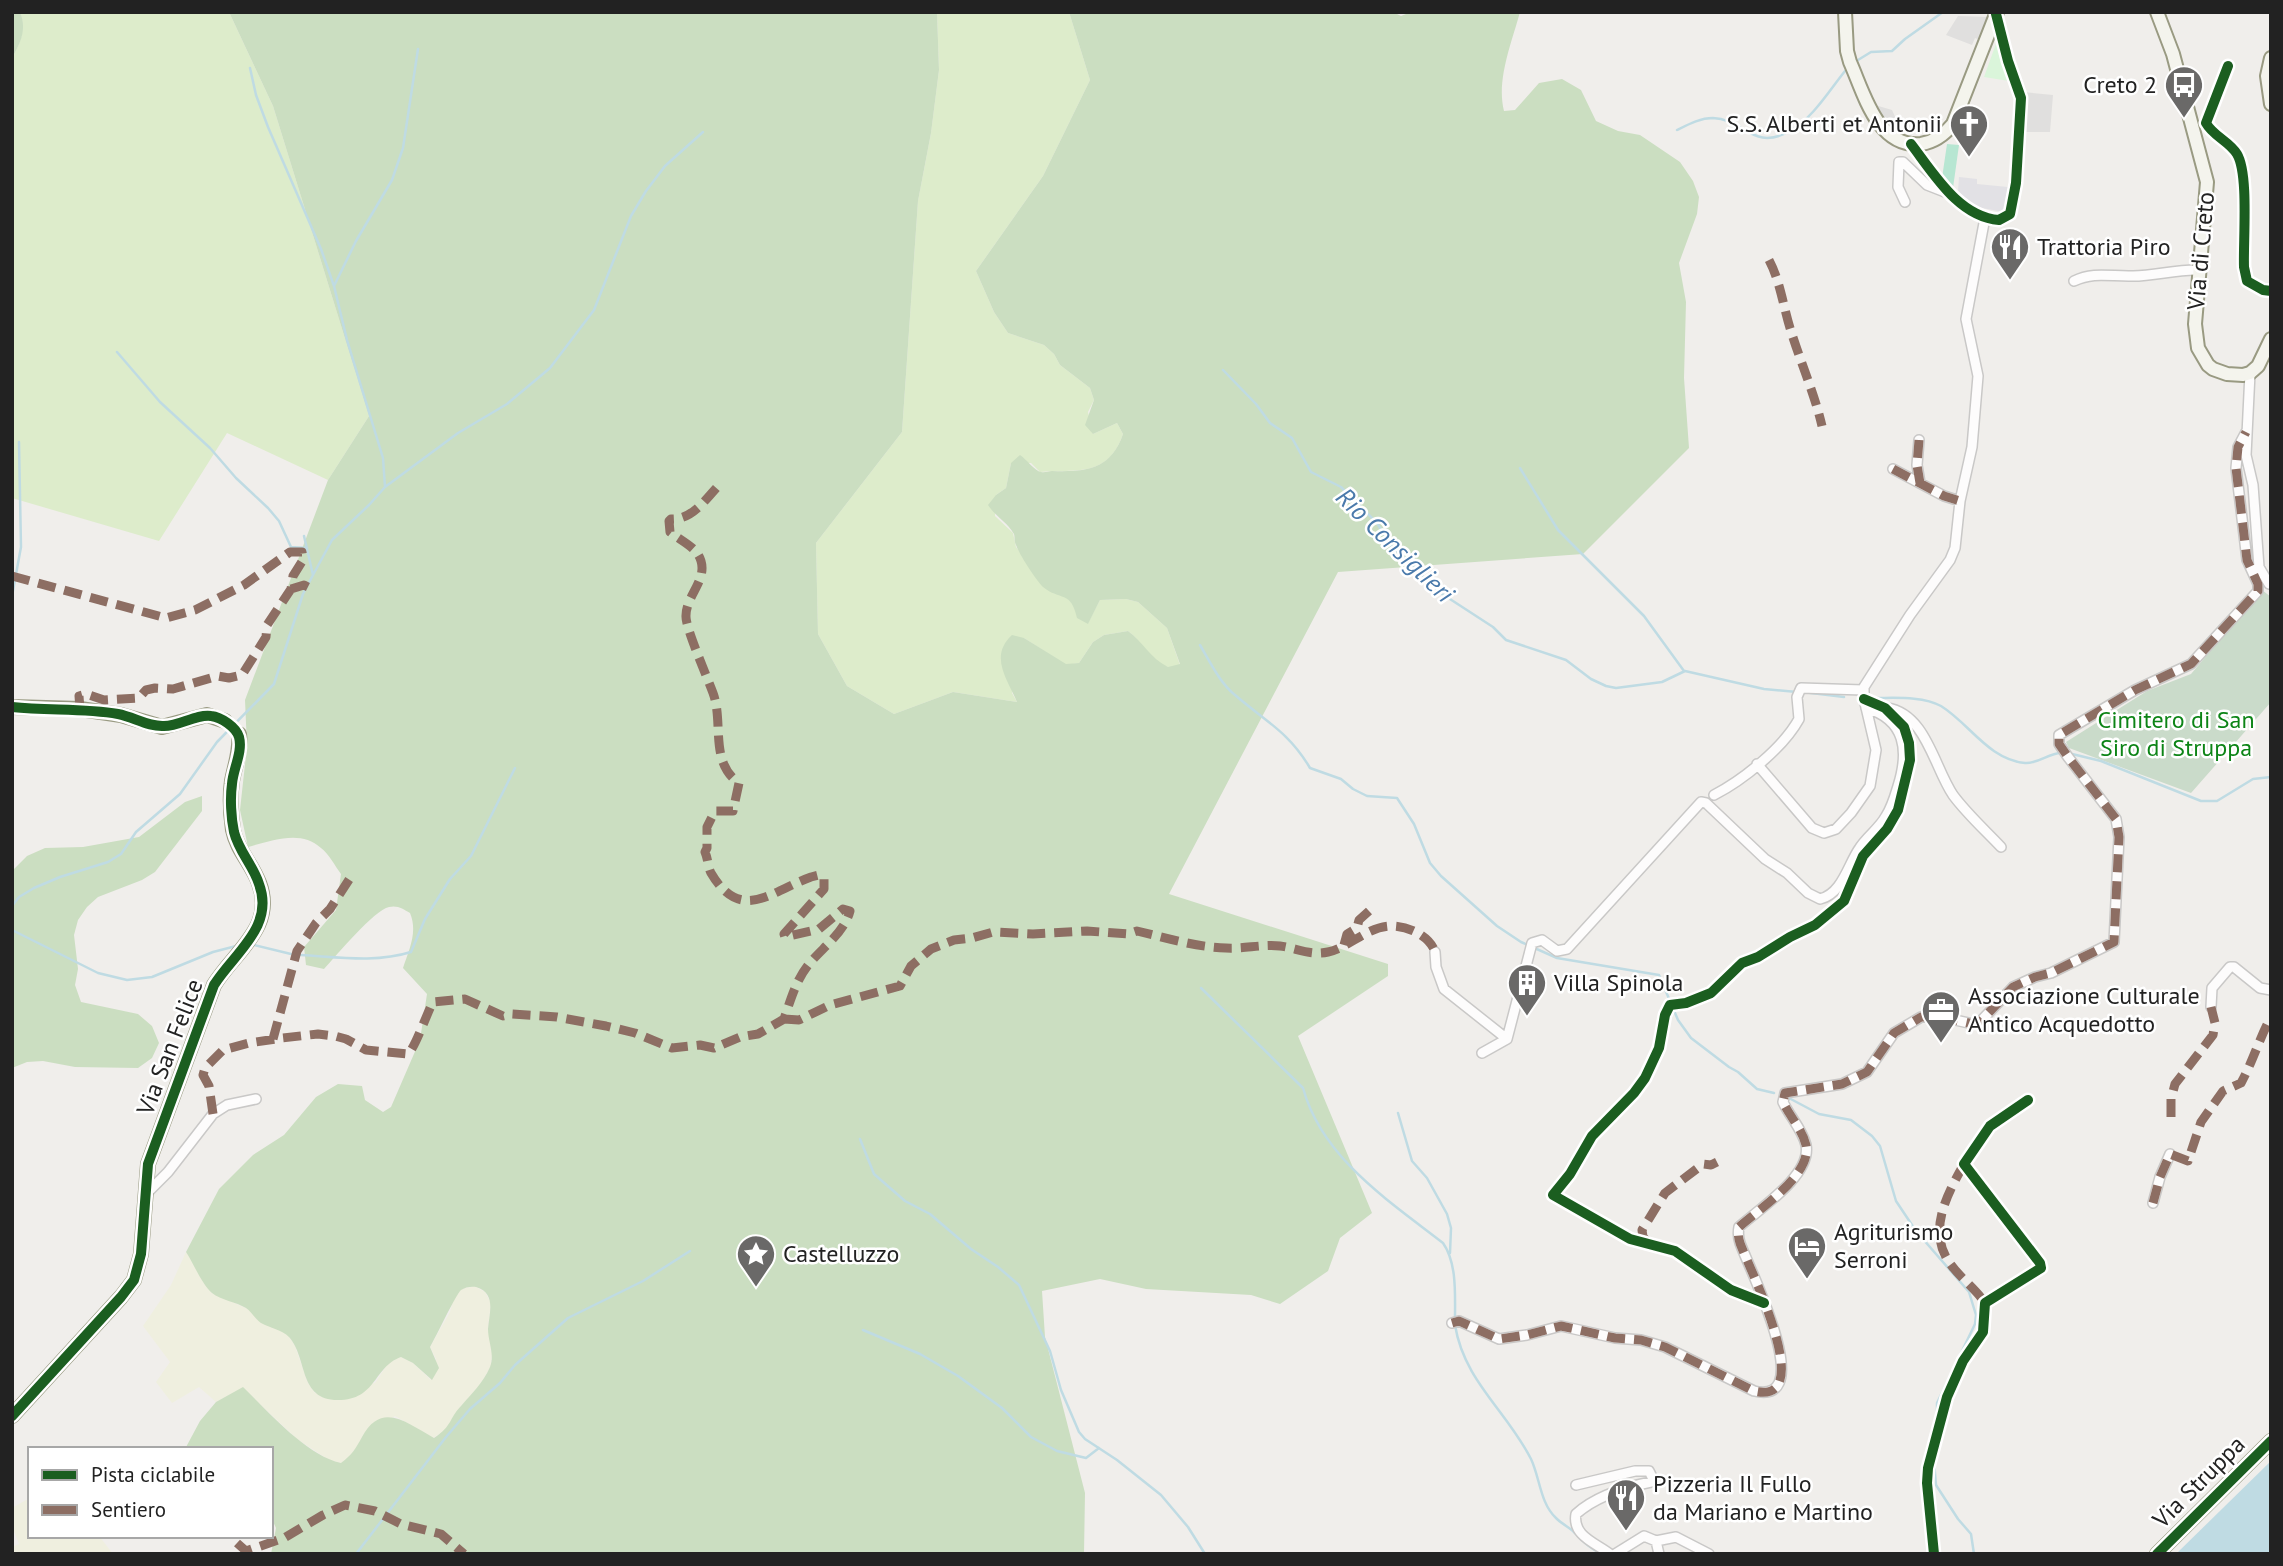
<svg xmlns="http://www.w3.org/2000/svg" width="2283" height="1566" font-family="'PT Sans',sans-serif">
<style>
.farmland{fill:#efefdf}
.grass{fill:#ddeccb}
.forest{fill:#cbdec1}
.cemetery{fill:#cadbca}
.park{fill:#daf5da}
.pitch{fill:#b7e6d2}
.parking{fill:#e0dfde}
.plaza{fill:#e2e1e5}
.water{fill:#bfdbe3}
.lines{fill:none;stroke-linecap:round;stroke-linejoin:round}
.stream{stroke:#bfdbe3;stroke-width:2.5}
.street-casing{stroke:#c9c8c7;stroke-width:12}
.secondary-casing{stroke:#999a82;stroke-width:16}
.street{stroke:#fdfcfc;stroke-width:9}
.secondary{stroke:#f4f4ed;stroke-width:12}
.quiet{stroke:#8d6e63;stroke-width:9;stroke-dasharray:18 9;stroke-linecap:butt}
.cycleway-casing{stroke:#fff;stroke-width:15}
.cycleway{stroke:#1b5e20;stroke-width:10}
.labels{text-anchor:middle;stroke-width:5;stroke-linejoin:round;paint-order:stroke}
.poi-label{font-size:24px;fill:#222;stroke:#fff;text-anchor:start}
.street-label{font-size:24px;fill:#222;stroke:#fff}
.park-label{font-size:24px;fill:#0c8416;stroke:#fff}
.water-label{font-size:26px;font-style:italic;fill:#4a7aab;stroke:#fff}
</style>
<rect width="100%" height="100%" fill="#f0eeeb"/>
<path class="farmland" d="M186,1252L212,1293L248,1309L288,1335L295,1346L308,1383L315,1393L375,1383L389,1362L401,1357L413,1363L431,1380L436,1359L430,1347L450,1312L453,1300L461,1289L474,1286L485,1292L491,1303L488,1328L492,1353L491,1366L478,1388L461,1406L448,1428L433,1438L395,1416L364,1434L352,1456L341,1463L329,1460L297,1439L243,1388L216,1402L199,1387L172,1403L156,1382L170,1362L143,1326L171,1285Z
M26,1500H30V1536H99L113,1554H12V1547L19,1544L12,1526V1508Z"/>
<path class="grass" d="M20,12H229L273,106L369,416L328,480L227,433L159,541L12,498V58C21,42 26,29 20,12Z
M937,12H1069L1090,80L1043,176L976,271L994,312L1008,333L1044,345L1054,354L1060,365L1090,388L1094,400L1088,412L1093,434L1117,423L1123,434C1108,478 1076,469 1040,472L1031,463H1011L1006,488L996,495L995,516L1013,533L1016,547L1053,593L1066,596L1088,623L1100,600L1126,599L1138,602L1167,628L1180,665C1176,666 1172,668 1168,667C1153,665 1140,639 1128,631L1104,635L1093,642L1079,663L1066,665L1024,638L1012,693L1017,702L953,692L894,714L847,686L818,634L816,543L902,432L918,201L931,133L939,70Z"/>
<path class="forest" d="M12,12H20C27,29 21,42 12,58Z
M229,12H937L939,70L931,133L918,201L902,432L816,543L818,634L847,686L894,714L953,692L1017,702C1007,679 989,656 1012,635L1024,638L1066,664L1079,663L1093,642L1104,635L1128,631C1143,642 1150,658 1168,667L1180,664L1167,628L1138,602L1126,599L1100,600L1088,624L1077,618C1071,590 1060,601 1043,587C1036,580 1019,554 1016,545C1014,541 1015,537 1014,534C1008,523 995,516 988,505L996,495L1006,488L1011,463L1020,455C1026,459 1035,471 1041,472C1045,473 1049,471 1052,471C1085,472 1111,470 1123,434L1117,423L1093,434L1085,425L1094,400L1090,388L1060,365L1054,354L1044,345L1008,333L994,312L976,271L1043,176L1090,80L1069,12H1393L1401,16L1411,12H1520C1512,42 1496,80 1504,111L1515,110L1539,83L1562,79L1581,90L1596,121L1618,131L1640,135L1680,162L1693,181L1699,197L1697,214L1679,263L1686,302L1684,378L1689,448L1583,554L1338,572L1169,894L1388,964V976L1298,1036L1372,1213L1340,1238L1328,1271L1280,1304L1251,1295L1146,1289L1100,1279L1042,1291L1045,1337L1085,1493L1084,1554H271L276,1528L271,1517V1449H185L200,1421L216,1402L243,1387C269,1412 306,1455 341,1463C352,1455 356,1448 362,1437C382,1400 408,1424 434,1438C453,1425 448,1420 461,1406C472,1393 483,1383 490,1367C495,1354 488,1342 488,1329C489,1314 497,1293 476,1287C472,1286 465,1287 461,1290C456,1294 436,1337 430,1347L439,1368L432,1380L413,1363L401,1357C373,1367 377,1400 338,1400C298,1400 308,1358 289,1337C282,1330 270,1328 261,1323C255,1319 252,1312 246,1308C236,1302 221,1300 212,1293C201,1283 194,1264 186,1252L219,1189L253,1155L284,1135L316,1097L338,1084L362,1086L365,1100L383,1112L391,1107L420,1040L427,994L403,968C409,950 418,932 410,913C403,909 398,905 389,907C374,910 337,955 324,969L306,965L304,947L336,910L341,874C335,866 329,854 321,848C301,829 271,841 248,847L240,810L247,746L245,700L328,480L369,416L273,106Z
M202,796V811L155,872L142,880L98,897L87,907L78,920L74,935L78,969L75,985L81,1002L138,1014L152,1026L159,1043L152,1058L138,1068L75,1067L43,1061L27,1062L12,1068V871L27,856L45,848L83,847L139,837L185,802Z"/>
<path class="cemetery" d="M2262,590L2271,597V702L2191,793L2069,748L2066,742L2147,691L2191,674Z"/>
<path class="park" d="M2000,40L2009,81L1984,77L1997,41Z"/>
<path class="pitch" d="M1947,144L1959,145L1953,188L1942,178Z"/>
<path class="parking" d="M1958,16L1990,17L1980,40L1975,38L1972,45L1946,35Z
M2023,92L2053,95L2050,132H2025Z
M1875,105L1892,110L1903,134L1885,122Z"/>
<path class="plaza" d="M1959,177L1977,179V184L2008,187L2003,212L1972,206L1958,191Z"/>
<path class="water" d="M2271,1461V1554H2176Z"/>
<g class="lines">
<path class="stream" d="M1858,60L1871,52L1892,51L1905,39L1943,12
M250,68L256,95L268,127L321,249L334,286L347,340L383,458L385,487
M1677,130C1689,124 1700,118 1713,118C1744,119 1753,152 1790,131C1812,119 1829,91 1845,71
M334,286L356,241L392,180L403,148L418,49
M117,352L160,402L210,448L236,478L268,508L279,521L291,547L307,548
M1223,370L1256,404L1270,423L1292,438L1311,472L1341,487L1377,523L1392,547L1417,569L1433,588L1493,627L1506,640L1566,660L1591,679L1606,686L1616,688L1662,682L1685,671L1764,689L1797,692
M1520,468L1558,530L1644,616L1684,671
M313,575L332,540L369,505L385,487L458,433L507,404L550,368L594,310L631,216L646,191L665,166L703,132
M12,596L21,547L19,442
M1200,645C1210,662 1220,683 1235,695C1265,721 1289,732 1310,768L1341,779L1353,789L1367,796L1397,798L1414,824L1430,863L1441,876L1497,926L1521,942L1557,958L1659,975L1678,1020L1691,1038L1729,1067L1738,1072L1757,1089L1774,1093
M1803,692L1844,697
M1876,698C1896,698 1923,696 1941,706C1970,724 1988,759 2025,763C2038,764 2049,753 2061,753
M2068,753L2101,761L2201,801H2217L2253,779L2271,777
M12,906L19,897L34,888L60,877L108,862L121,854L136,832L180,794L217,742L274,684L303,594L313,575L304,536
M12,930L98,973L127,980L152,977L213,952L240,945
M250,944L291,954
M301,955C338,957 376,963 411,952L425,919L450,879L471,856L515,768
M1201,988L1303,1088C1322,1158 1389,1201 1443,1243C1457,1263 1455,1294 1455,1318
M1787,1097L1819,1114L1851,1120L1872,1136L1880,1146L1896,1201L1916,1231L1969,1292L1976,1315L1975,1324L1937,1403V1420
M1398,1113L1412,1161L1427,1178L1447,1214L1451,1228L1450,1253
M860,1139L874,1174L905,1201L930,1214L971,1249L998,1267L1019,1285L1050,1351L1061,1390L1079,1432L1085,1439L1117,1460L1161,1495L1188,1527L1205,1554
M1455,1325C1464,1381 1507,1411 1531,1459C1540,1478 1540,1503 1556,1518C1561,1523 1568,1527 1573,1531C1583,1541 1589,1548 1602,1554
M863,1330L920,1354L958,1376L1002,1408L1031,1437L1057,1451L1086,1458L1099,1448
M1934,1461L1936,1485L1958,1519L1971,1534L1974,1554
M356,1554L446,1437L470,1409L500,1383L515,1365L568,1318L643,1281L690,1251"/>
<g class="street-casing">
<path id="street" d="M2228,66L2206,123C2213,136 2229,141 2237,154C2249,174 2243,241 2244,267L2247,281L2263,290L2271,291
M1911,144C1934,174 1959,217 1999,220L2010,214L2016,183L2021,98L2008,61L1997,15
M1905,202L1898,187L1899,162H1903L1927,185L1950,194
M2074,281C2094,271 2112,277 2133,276C2155,276 2177,269 2199,270
M2250,373L2246,455L2253,485L2259,567L2269,584
M1919,440L1917,465L1920,483
M1893,469L1944,496L1960,501
M1887,708C1926,714 1934,767 1953,795C1967,814 1985,830 2001,847
M1757,764L1812,828L1824,833L1836,829L1851,813L1870,786L1876,750L1864,699V687L1910,615L1950,560L1955,548L1960,501L1972,447L1978,376L1966,319L1984,223L1988,219
M1714,795C1743,780 1783,748 1799,719L1797,697L1801,688L1863,690
M1435,952L1436,967L1444,989L1507,1039
M2211,1007L2212,988L2230,967H2234L2260,988L2271,990
M1482,1053L1507,1039L1532,943L1542,940L1557,951L1567,949L1701,802L1706,803L1765,859L1787,873L1808,893L1820,899C1842,894 1848,865 1859,849C1866,837 1879,829 1886,816C1892,807 1895,796 1898,786C1909,751 1906,720 1866,708
M145,1195L168,1172L213,1114L227,1105L256,1099
M2153,1203L2160,1177L2170,1154
M1764,1303L1731,1290L1675,1251L1630,1239L1553,1195L1570,1174L1592,1136L1634,1093L1645,1078L1659,1048L1665,1015L1670,1005L1686,1003L1711,993L1742,963L1758,957L1790,937L1815,925L1844,901L1863,856L1887,829L1898,810L1910,760L1909,743L1904,727L1885,708L1864,699
M1452,1323L1459,1321L1499,1339L1527,1335L1561,1326L1615,1338L1641,1340L1665,1347L1754,1391C1820,1407 1747,1264 1740,1243C1738,1237 1738,1232 1739,1227C1759,1209 1812,1175 1806,1145C1802,1129 1790,1117 1783,1102L1785,1093L1842,1084L1867,1072L1894,1033L1921,1017H1942L1973,1024L1979,1023L2013,987L2035,977L2051,973L2114,942L2119,837L2116,819L2068,757L2059,744V735L2135,690L2191,664L2258,591V584L2247,560L2236,468L2238,447L2246,432
M1576,1485L1635,1471H1649L1653,1479L1651,1482C1626,1487 1595,1497 1576,1514C1572,1536 1596,1543 1610,1554
M1656,1541L1676,1537L1709,1554
M1615,1554L1644,1536L1656,1541L1659,1554
M1934,1554L1927,1483L1928,1468L1947,1397L1963,1361L1983,1332L1985,1303L2041,1268L2040,1263L1964,1164L1990,1126L2028,1100"/>
</g>
<g class="secondary-casing">
<path id="secondary" d="M1845,12L1847,51L1850,62C1864,93 1877,148 1921,144C1934,142 1945,134 1953,124L1997,12
M2157,12L2173,54L2207,182L2195,324L2198,348L2208,365L2213,369L2227,374L2243,375L2250,373L2258,366L2271,339
M2271,58L2267,76L2271,104
M12,707L80,709L121,715L162,727L207,715L225,721
M12,1416L121,1297L134,1280L141,1254L148,1164L214,985C234,952 276,927 259,883C252,864 237,850 233,830C231,816 230,795 232,781C235,765 241,750 239,734
M2157,1554L2271,1441"/>
</g>
<use href="#street" class="street"/>
<use href="#secondary" class="secondary"/>
<path class="quiet" d="M1769,260C1780,281 1783,305 1790,328C1800,361 1814,392 1822,426
M1919,440L1917,465L1920,483
M1893,469L1944,496L1960,501
M12,576L166,618L195,610L244,585L290,552H302L303,560L293,576L291,589L267,625L266,637L242,675L229,678L218,676L173,689L155,688L146,690L139,698L104,700L86,694L79,696L80,709
M291,589L304,585L312,589
M1344,945L1347,934L1357,928L1359,920L1369,911
M784,1019L799,1020L830,1005L900,986L911,966L931,949L954,940L972,938L993,932L1033,934L1087,931L1128,934L1137,931C1166,938 1196,947 1226,948C1244,949 1263,944 1280,946C1296,948 1311,956 1328,952C1350,947 1368,926 1392,926C1408,926 1430,936 1435,952
M273,1039L297,951L316,923L330,909L354,872
M213,1114L209,1086L203,1075L205,1068L223,1050L249,1043L282,1038L318,1034L335,1036L346,1039L366,1050L408,1054C415,1048 427,1013 433,1002L465,999L503,1016L511,1014L557,1017L606,1026L635,1033L672,1048L700,1045L714,1048L740,1037L758,1034L784,1019C791,999 796,980 809,964C823,947 844,933 850,911L843,909L819,929L785,937L784,934L824,889V878L819,875L811,877C771,891 741,924 711,873C708,867 708,859 705,852L707,848V827L715,811H733L739,783C709,762 724,723 713,693C708,679 686,629 686,617C685,597 707,581 701,561C697,547 681,541 670,532L669,521L671,519C692,520 706,499 719,485
M2171,1117V1099L2175,1084L2213,1035L2215,1023L2211,1007
M1964,1164C1948,1193 1927,1230 1949,1262C1959,1277 1975,1288 1985,1303
M2153,1203L2160,1177L2170,1154L2188,1161L2201,1122L2223,1091L2241,1083C2253,1061 2259,1039 2271,1017
M1649,1243L1643,1237L1642,1230L1665,1193L1703,1164L1711,1165L1717,1162
M1452,1323L1459,1321L1499,1339L1527,1335L1561,1326L1615,1338L1641,1340L1665,1347L1754,1391C1820,1407 1747,1264 1740,1243C1738,1237 1738,1232 1739,1227C1759,1209 1812,1175 1806,1145C1802,1129 1790,1117 1783,1102L1785,1093L1842,1084L1867,1072L1894,1033L1921,1017H1942L1973,1024L1979,1023L2013,987L2035,977L2051,973L2114,942L2119,837L2116,819L2068,757L2059,744V735L2135,690L2191,664L2258,591V584L2247,560L2236,468L2238,447L2246,432
M237,1543L246,1551L284,1538L323,1515L345,1505L375,1511L401,1524L441,1534L464,1554"/>
<g class="cycleway-casing">
<path id="cycleway" d="M2228,66L2206,123C2213,136 2229,141 2237,154C2249,174 2243,241 2244,267L2247,281L2263,290L2271,291
M1911,144C1934,174 1959,217 1999,220L2010,214L2016,183L2021,98L2008,61L1996,14
M12,707C48,711 83,708 118,714C134,717 148,727 164,726C180,726 196,714 211,716C221,717 236,727 239,737C243,752 233,769 232,784C230,798 231,818 234,832C239,852 253,865 259,884C275,927 234,953 214,985L148,1164L141,1254L134,1280L121,1297L12,1416
M1764,1303L1731,1290L1675,1251L1630,1239L1553,1195L1570,1174L1592,1136L1634,1093L1645,1078L1659,1048L1665,1015L1670,1005L1686,1003L1711,993L1742,963L1758,957L1790,937L1815,925L1844,901L1863,856L1887,829L1898,810L1910,760L1909,743L1904,727L1885,708L1864,699
M1934,1554L1927,1483L1928,1468L1947,1397L1963,1361L1983,1332L1985,1303L2041,1268L2040,1263L1964,1164L1990,1126L2028,1100
M2157,1554L2271,1441"/>
</g>
<use href="#cycleway" class="cycleway"/>
</g>
<defs>
<g id="bus-pin" transform="scale(2.0125)"><path d="M0 17L-7.5 6A9.5 9.5 0 1 1 7.5 6Z" fill="#6a6968" stroke="#fff"/><path d="M-5-6H5V4H4V6H2V4H-2V6H-4V4H-5ZM-3.5-4V0h7V-4ZM-3.5 1.2v1.5H-2V1.2ZM2 1.2v1.5H3.5V1.2Z" fill="#fff"/></g>
<g id="church-pin" transform="scale(2.0125)"><path d="M0 17L-7.5 6A9.5 9.5 0 1 1 7.5 6Z" fill="#6a6968" stroke="#fff"/><path d="M-1.2-6h2.4v3.5h3.3v2.4h-3.3V6h-2.4V-.1h-3.3v-2.4h3.3Z" fill="#fff"/></g>
<g id="restaurant-pin" transform="scale(2.0125)"><path d="M0 17L-7.5 6A9.5 9.5 0 1 1 7.5 6Z" fill="#6a6968" stroke="#fff"/><path d="M-5-6h1v4h1v-4h1v4h1v-4h1v5L-1.5 .5V6h-2V.5L-5-1ZM5-6V6H3V1.5H1.5Q1.5-4 5-6Z" fill="#fff"/></g>
<g id="building-pin" transform="scale(2.0125)"><path d="M0 17L-7.5 6A9.5 9.5 0 1 1 7.5 6Z" fill="#6a6968" stroke="#fff"/><path d="M-4-6H4V6H1V3H-1V6H-4ZM-2.5-4.3h1.7v1.8h-1.7ZM.8-4.3h1.7v1.8H.8ZM-2.5-1h1.7V.8h-1.7ZM.8-1h1.7V.8H.8Z" fill="#fff"/></g>
<g id="office-pin" transform="scale(2.0125)"><path d="M0 17L-7.5 6A9.5 9.5 0 1 1 7.5 6Z" fill="#6a6968" stroke="#fff"/><path d="M-6-3h4V-5.5h4V-3h4V5H-6ZM-1-4.5V-3h2v-1.5ZM-6 0V1H6V0Z" fill="#fff"/></g>
<g id="hotel-pin" transform="scale(2.0125)"><path d="M0 17L-7.5 6A9.5 9.5 0 1 1 7.5 6Z" fill="#6a6968" stroke="#fff"/><path d="M-6-4.5h1.5V1H6V5H4.5V3h-9V5H-6ZM-4 0a1.8 1.8 0 1 1 3.6 0ZM.5 0V-2.5h3Q6-2.5 6 0Z" fill="#fff"/></g>
<g id="sight-pin" transform="scale(2.0125)"><path d="M0 17L-7.5 6A9.5 9.5 0 1 1 7.5 6Z" fill="#6a6968" stroke="#fff"/><path d="M0-6L1.8-2.2L6-1.7L2.9 1.2L3.7 5.4L0 3.3L-3.7 5.4L-2.9 1.2L-6-1.7L-1.8-2.2Z" fill="#fff"/></g>
</defs>
<g fill-rule="evenodd">
<use href="#bus-pin" x="2184" y="85"/>
<use href="#church-pin" x="1969" y="124"/>
<use href="#restaurant-pin" x="2010" y="247"/>
<use href="#building-pin" x="1527" y="983"/>
<use href="#office-pin" x="1941" y="1010"/>
<use href="#hotel-pin" x="1807" y="1246"/>
<use href="#sight-pin" x="756" y="1254"/>
<use href="#restaurant-pin" x="1626" y="1498"/>
</g>
<g class="labels">
<g class="poi-label">
<text x="2157" y="93" text-anchor="end">Creto 2</text>
<text x="1942" y="132" text-anchor="end">S.S. Alberti et Antonii</text>
<text x="2037" y="255">Trattoria Piro</text>
<text x="1554" y="991">Villa Spinola</text>
<text x="1968" y="1004">Associazione Culturale<tspan x="1968" dy="28">Antico Acquedotto</tspan></text>
<text x="1834" y="1240">Agriturismo<tspan x="1834" dy="28">Serroni</tspan></text>
<text x="783" y="1262">Castelluzzo</text>
<text x="1653" y="1492">Pizzeria Il Fullo<tspan x="1653" dy="28">da Mariano e Martino</tspan></text>
</g>
<g class="street-label">
<text transform="translate(2201 251) rotate(-85)" y="8">Via di Creto</text>
<text transform="translate(170 1047) rotate(-69)" y="8">Via San Felice</text>
<text transform="translate(2199 1482) rotate(-45)" y="8">Via Struppa</text>
</g>
<g class="park-label">
<text x="2176" y="728">Cimitero di San<tspan x="2176" dy="28">Siro di Struppa</tspan></text>
</g>
<g class="water-label">
<text transform="translate(1395 545) rotate(44)" y="9">Rio Consiglieri</text>
</g>
</g>
<rect width="2283" height="1566" fill="none" stroke="#222222" stroke-width="28"/>
<rect x="28" y="1447" width="245" height="91" fill="#ffffff" stroke="#a7a7a7" stroke-width="2"/>
<rect x="42" y="1470" width="35" height="10" fill="#1b5e20" stroke="#a7a7a7" stroke-width="2"/>
<text x="91" y="1482" font-size="21" fill="#222222">Pista ciclabile</text>
<rect x="42" y="1505" width="35" height="10" fill="#8d6e63" stroke="#a7a7a7" stroke-width="2"/>
<text x="91" y="1517" font-size="21" fill="#222222">Sentiero</text>
</svg>
